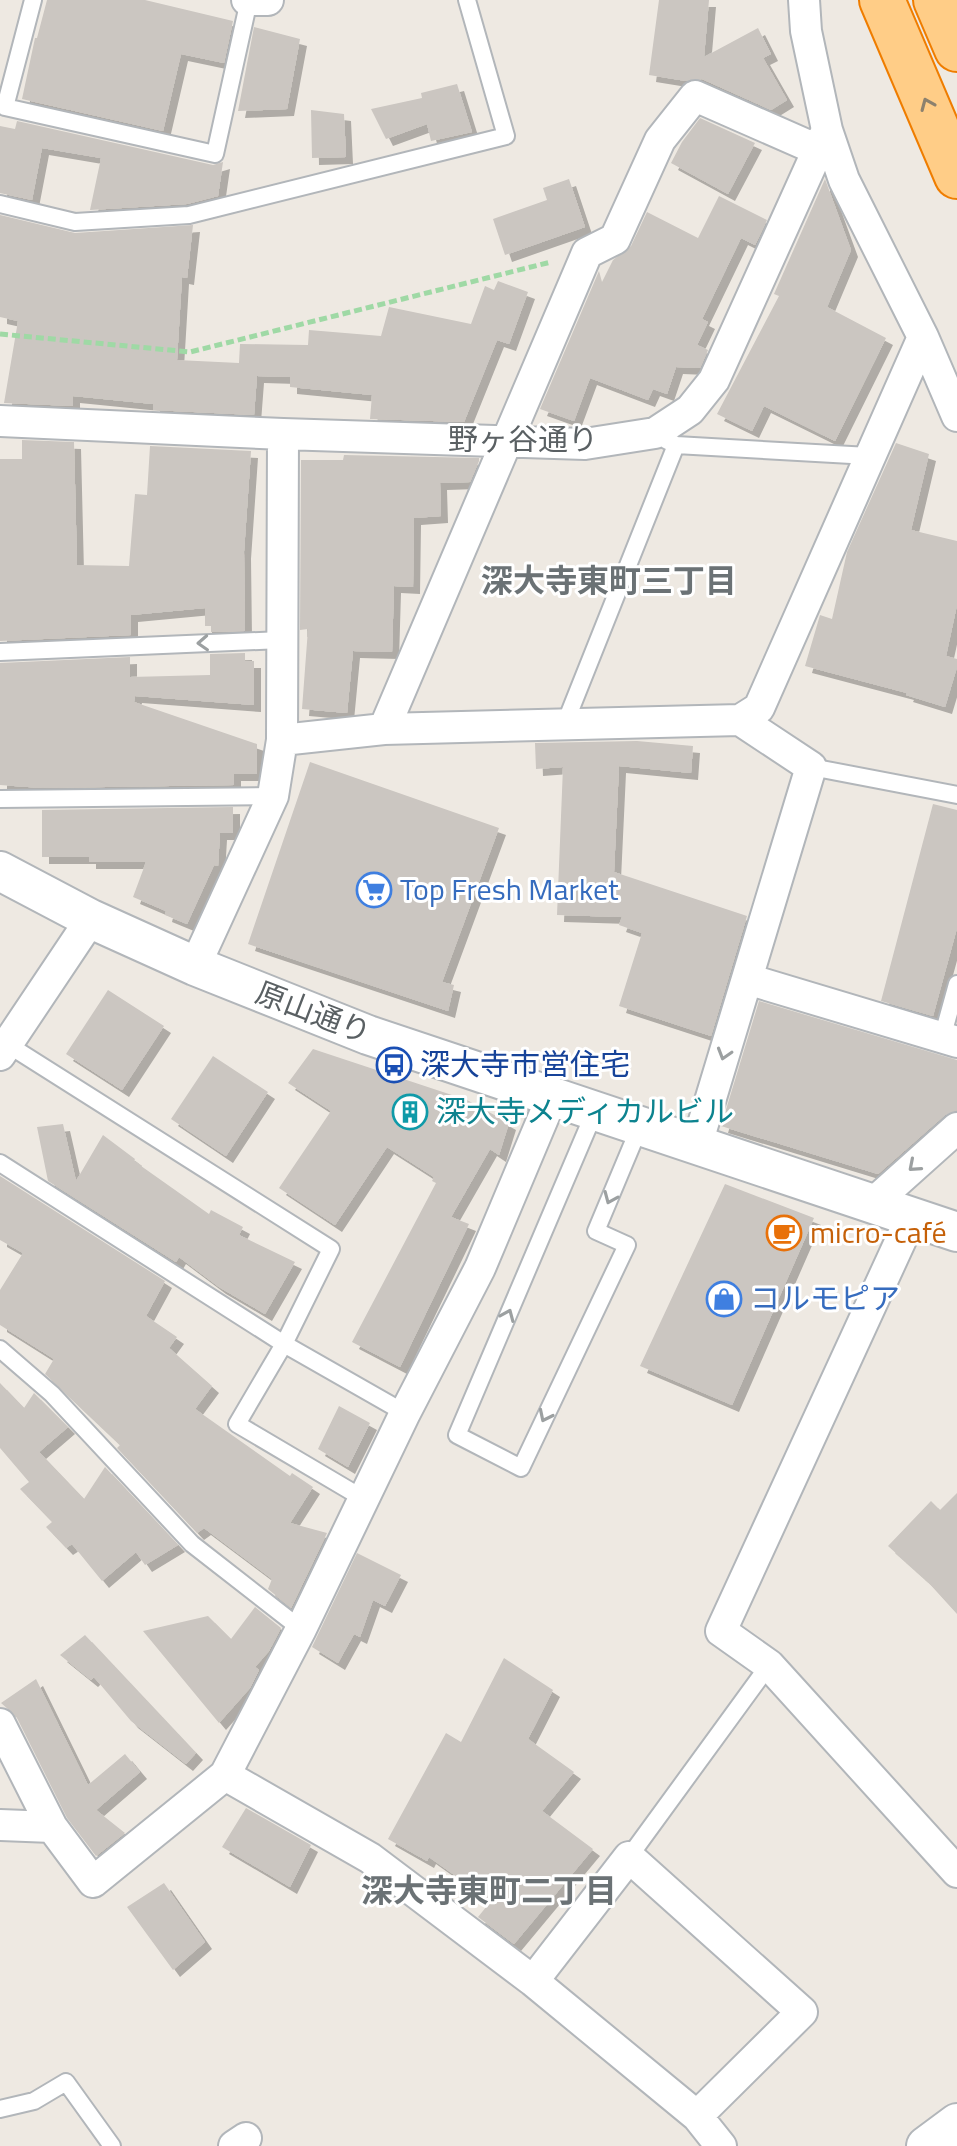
<svg xmlns="http://www.w3.org/2000/svg" width="957" height="2146" font-family="'Titillium Web','Noto Sans JP',sans-serif">
<style>
.building{fill:#cbc6c1;filter:url(#shadow)}
.lines{fill:none;stroke-linecap:round;stroke-linejoin:round}
.service-casing{stroke:#b2b6ba;stroke-width:20}
.minor-casing{stroke:#b2b6ba;stroke-width:34}
.tertiary-casing{stroke:#b2b6ba;stroke-width:42}
.motorway-casing{stroke:#ef7d00;stroke-width:48}
.path{stroke:#9fd9a5;stroke-width:5;stroke-dasharray:8 4;stroke-linecap:butt}
.service{stroke:#fff;stroke-width:16}
.minor{stroke:#fff;stroke-width:30}
.tertiary{stroke:#fff;stroke-width:38}
.motorway{stroke:#ffcd87;stroke-width:44}
.oneway{stroke:#8c816e}
.oneway2{stroke:#9ca0a1}
.labels{text-anchor:middle;stroke-width:6;stroke-linejoin:round;paint-order:stroke}
.street-label{font-size:30px;fill:#5a6063;stroke:#fff}
.shop-label{font-size:30px;fill:#366cbe;stroke:#fff;text-anchor:start}
.transit-label{font-size:30px;fill:#164399;stroke:#fff;text-anchor:start}
.culture-label{font-size:30px;fill:#0d838f;stroke:#fff;text-anchor:start}
.food-label{font-size:30px;fill:#c56008;stroke:#fff;text-anchor:start}
.neighbourhood-label{font-size:32px;font-weight:bold;fill:#6b7275;stroke:#fff}
</style>
<defs>
<filter id="shadow"><feDropShadow dx="7" dy="7" stdDeviation="0" flood-color="#0004"/></filter>
</defs>
<rect width="100%" height="100%" fill="#eee9e2"/>
<path class="building" d="M47,0H145L233,21L224,63L181,54L163,131L22,99L35,38H37Z
M659,0H709L704,57L758,28L771,54L763,58L787,100L771,110L702,79L686,81L649,75Z
M254,27L300,39L287,109L238,111Z
M457,84L472,132L431,141L427,124L386,139L371,109L422,98L421,93Z
M311,110L344,114L346,157L312,158Z
M700,118L755,143L728,194L671,163L682,142Z
M17,121L213,165L223,162L218,196L187,204L90,210L101,158L42,148L32,200L0,193V126L15,129Z
M569,179L585,227L505,255L493,219L547,200L543,188Z
M825,179L851,250L827,307L886,338L835,441L764,406L752,431L717,414L779,296L774,294Z
M719,196L767,220L755,245L741,238L702,319L708,322L697,345L708,350L700,368L676,367L667,394L653,389L648,400L590,378L574,421L540,409L599,271L602,282L613,260L631,246L647,212L698,238Z
M0,215L75,233L193,225L187,278L182,277L177,360L239,363L240,344L308,345L309,330L381,336L389,307L471,324L485,286L494,290L498,281L528,292L509,344L497,340L464,422L370,419L372,395L290,387V377L257,376L254,415L153,410V404L73,396V406L4,403L18,321L0,317Z
M22,440L74,442L77,565L129,566L135,494L147,495L150,446L251,451L244,552L245,631L211,632V626H205V608L131,615V635L0,641V459H22Z
M896,443L929,454L911,530L957,541V605L946,656L957,659V667L945,707L906,695L907,693L805,666L820,615L832,619L847,552Z
M344,455L479,458V461L470,482L440,483L441,516L414,518L413,587L394,586L392,652L353,651L347,713L302,709L308,629L300,630L301,460H343Z
M245,653V661H254V705L135,696L134,702L257,744V774H234V785L42,788L0,785V663L130,657V677L210,675V654Z
M637,741L693,746L691,773L619,766L614,872L747,916L711,1036L619,1006L642,933L619,925L622,917L557,915L563,767L536,769L535,743Z
M310,762L499,828L442,982L454,985L448,1011L248,944Z
M933,804L957,810V928L933,1016L881,1001Z
M233,807V833H220L218,866L214,865L187,924L165,915L166,911L133,897L146,862H89V857H42V810Z
M108,990L164,1026L122,1090L66,1054Z
M759,1001L957,1060V1110L945,1115L878,1174L721,1126Z
M313,1049L467,1100L509,1123L499,1155L490,1149L451,1217L469,1224L400,1367L352,1342L436,1183L432,1181L434,1177L387,1147L335,1225L279,1188L331,1111L288,1083Z
M213,1056L268,1092L226,1156L171,1119Z
M63,1124L76,1181L103,1135L135,1159L134,1161L209,1214L211,1210L243,1227L239,1235L295,1262L265,1314L219,1287L179,1257L176,1262L48,1181L37,1127Z
M0,1176L165,1281L146,1316L177,1337L169,1348L212,1386L195,1409L290,1476L292,1473L313,1487L290,1523L327,1533L291,1608L268,1589L272,1579L204,1528L197,1533L117,1448L120,1445L45,1374L54,1359L0,1325V1290L23,1253L0,1240Z
M725,1184L814,1218L732,1405L640,1366Z
M0,1383L24,1408L34,1393L68,1427L39,1452L84,1499L105,1467L178,1545L145,1565L136,1552L102,1581L72,1544L66,1548L46,1527L52,1522L20,1489L29,1482L0,1448Z
M339,1406L370,1423L348,1467L318,1449Z
M957,1493V1614L927,1581L888,1546L931,1501L940,1510Z
M357,1553L401,1575L385,1606L373,1600L360,1637L354,1634L338,1663L312,1647Z
M255,1607L281,1628L269,1651L255,1667L259,1670L250,1688L219,1723L143,1631L208,1616L231,1639Z
M85,1635L196,1753L186,1764L131,1721L94,1677L91,1680L60,1655Z
M504,1658L553,1690L528,1739L574,1772L542,1811L593,1849L514,1944L478,1917L491,1901L429,1857L427,1861L388,1839L446,1733L461,1742Z
M36,1679L88,1785L125,1754L140,1772L96,1810L125,1833L96,1856L67,1818L16,1716L1,1703Z
M246,1808L311,1845L290,1887L222,1847Z
M164,1883L205,1942L173,1970L127,1907Z"/>
<g class="lines">
<g class="service-casing">
<path id="service" d="M33,0L5,107L215,154L249,0
M0,204L75,222L189,215L506,136L467,0
M666,440L676,445L869,456
M0,652L281,640
M564,726L676,445
M811,767L957,795
M0,799L273,796
M942,1038L957,984
M7,1044L331,1249L284,1344L237,1424L364,1499
M595,1111L457,1435L521,1468L627,1245L596,1231L640,1126
M0,1163L284,1344L405,1413
M0,1349L52,1394L192,1544L301,1629
M629,1857L769,1665
M0,2109L34,2101L66,2082L112,2146"/>
</g>
<g class="minor-casing">
<path id="minor" d="M247,0H268
M827,130L844,180L923,337L957,416
M0,421L283,434L585,444L655,433L690,410L714,380L827,130L806,31L804,0
M740,720L759,708L923,337
M384,729L587,253L615,239L660,140L695,96L818,150
M282,740L384,729L740,720L811,767L697,1144
M195,966L273,796L282,740L283,434
M747,979L957,1042
M0,1055L91,919
M871,1205L957,1128
M911,1218L721,1631L769,1665L957,1872
M0,1724L52,1827L93,1882L225,1775L301,1629L405,1413L480,1268L552,1097
M225,1775L370,1858L533,1981L697,2116L721,2146
M0,1825L52,1827
M533,1981L629,1857L802,2012L697,2116
M234,2146L246,2138"/>
</g>
<g class="tertiary-casing">
<path id="tertiary" d="M0,871L91,919L195,966L368,1035L957,1232
M926,2146L957,2123"/>
</g>
<g class="motorway-casing">
<path id="motorway" d="M882,0L957,176
M936,0L957,49"/>
</g>
<path class="path" d="M0,334L190,352L551,262"/>
<use href="#service" class="service"/>
<use href="#minor" class="minor"/>
<use href="#tertiary" class="tertiary"/>
<use href="#motorway" class="motorway"/>
</g>
<defs><path id="oneway-chevron" d="M-2-3.5L2.5 0L-2 3.5" fill="none" stroke-width="1.6" stroke-linecap="round" stroke-linejoin="round" transform="scale(2)"/></defs>
<use class="oneway" href="#oneway-chevron" transform="translate(927 104) rotate(-113)"/>
<g class="oneway2">
<use href="#oneway-chevron" transform="translate(203 643) rotate(177)"/>
<use href="#oneway-chevron" transform="translate(724 1054) rotate(107)"/>
<use href="#oneway-chevron" transform="translate(914 1166) rotate(139)"/>
<use href="#oneway-chevron" transform="translate(610 1198) rotate(113)"/>
<use href="#oneway-chevron" transform="translate(508 1315) rotate(-67)"/>
<use href="#oneway-chevron" transform="translate(545 1416) rotate(116)"/>
</g>
<defs>
<g id="supermarket-ring" transform="scale(1.8)"><circle r="9.5" fill="#fff" stroke="#3f7fe0" stroke-width="1.5"/><path d="M-6-5.5h2.5l.6 2H6L4.5 2H-2.5L-4.4-4H-6ZM-1.5 3.2a1.3 1.3 0 1 0 .1 0ZM3 3.2a1.3 1.3 0 1 0 .1 0Z" fill="#3f7fe0"/></g>
<g id="bus-ring" transform="scale(1.8)"><circle r="9.5" fill="#fff" stroke="#1a4fb4" stroke-width="1.5"/><path d="M-5-6H5V4H4V6H2V4H-2V6H-4V4H-5ZM-3.5-4V0h7V-4ZM-3.5 1.2v1.5H-2V1.2ZM2 1.2v1.5H3.5V1.2Z" fill="#1a4fb4"/></g>
<g id="building-ring" transform="scale(1.8)"><circle r="9.5" fill="#fff" stroke="#0f9aa8" stroke-width="1.5"/><path d="M-4-6H4V6H1V3H-1V6H-4ZM-2.5-4.3h1.7v1.8h-1.7ZM.8-4.3h1.7v1.8H.8ZM-2.5-1h1.7V.8h-1.7ZM.8-1h1.7V.8H.8Z" fill="#0f9aa8"/></g>
<g id="cafe-ring" transform="scale(1.8)"><circle r="9.5" fill="#fff" stroke="#e8710a" stroke-width="1.5"/><path d="M-5.5-4.5H6V0H3Q3 3.5 0 3.5H-2.5Q-5.5 3.5-5.5 0ZM3-3.2v2h1.7v-2ZM-6 4.5H4V6H-6Z" fill="#e8710a"/></g>
<g id="shop-ring" transform="scale(1.8)"><circle r="9.5" fill="#fff" stroke="#3f7fe0" stroke-width="1.5"/><path d="M-5-2.5h2.3a2.7 3.5 0 0 1 5.4 0H5L5.5 6h-11ZM-1.5-2.5h3a1.5 2.3 0 0 0-3 0Z" fill="#3f7fe0"/></g>
</defs>
<g fill-rule="evenodd">
<use href="#supermarket-ring" x="374" y="890"/>
<use href="#bus-ring" x="394" y="1065"/>
<use href="#building-ring" x="410" y="1112"/>
<use href="#cafe-ring" x="784" y="1233"/>
<use href="#shop-ring" x="724" y="1299"/>
</g>
<g class="labels">
<g class="street-label">
<text x="523" y="450">野ヶ谷通り</text>
<text transform="translate(313 1013) rotate(21)" y="10">原山通り</text>
</g>
<g class="shop-label">
<text x="400" y="900">Top Fresh Market</text>
<text x="750" y="1309">コルモピア</text>
</g>
<g class="transit-label">
<text x="420" y="1075">深大寺市営住宅</text>
</g>
<g class="culture-label">
<text x="436" y="1122">深大寺メディカルビル</text>
</g>
<g class="food-label">
<text x="810" y="1243">micro-café</text>
</g>
<g class="neighbourhood-label">
<text x="609" y="592">深大寺東町三丁目</text>
<text x="489" y="1902">深大寺東町二丁目</text>
</g>
</g>
</svg>
